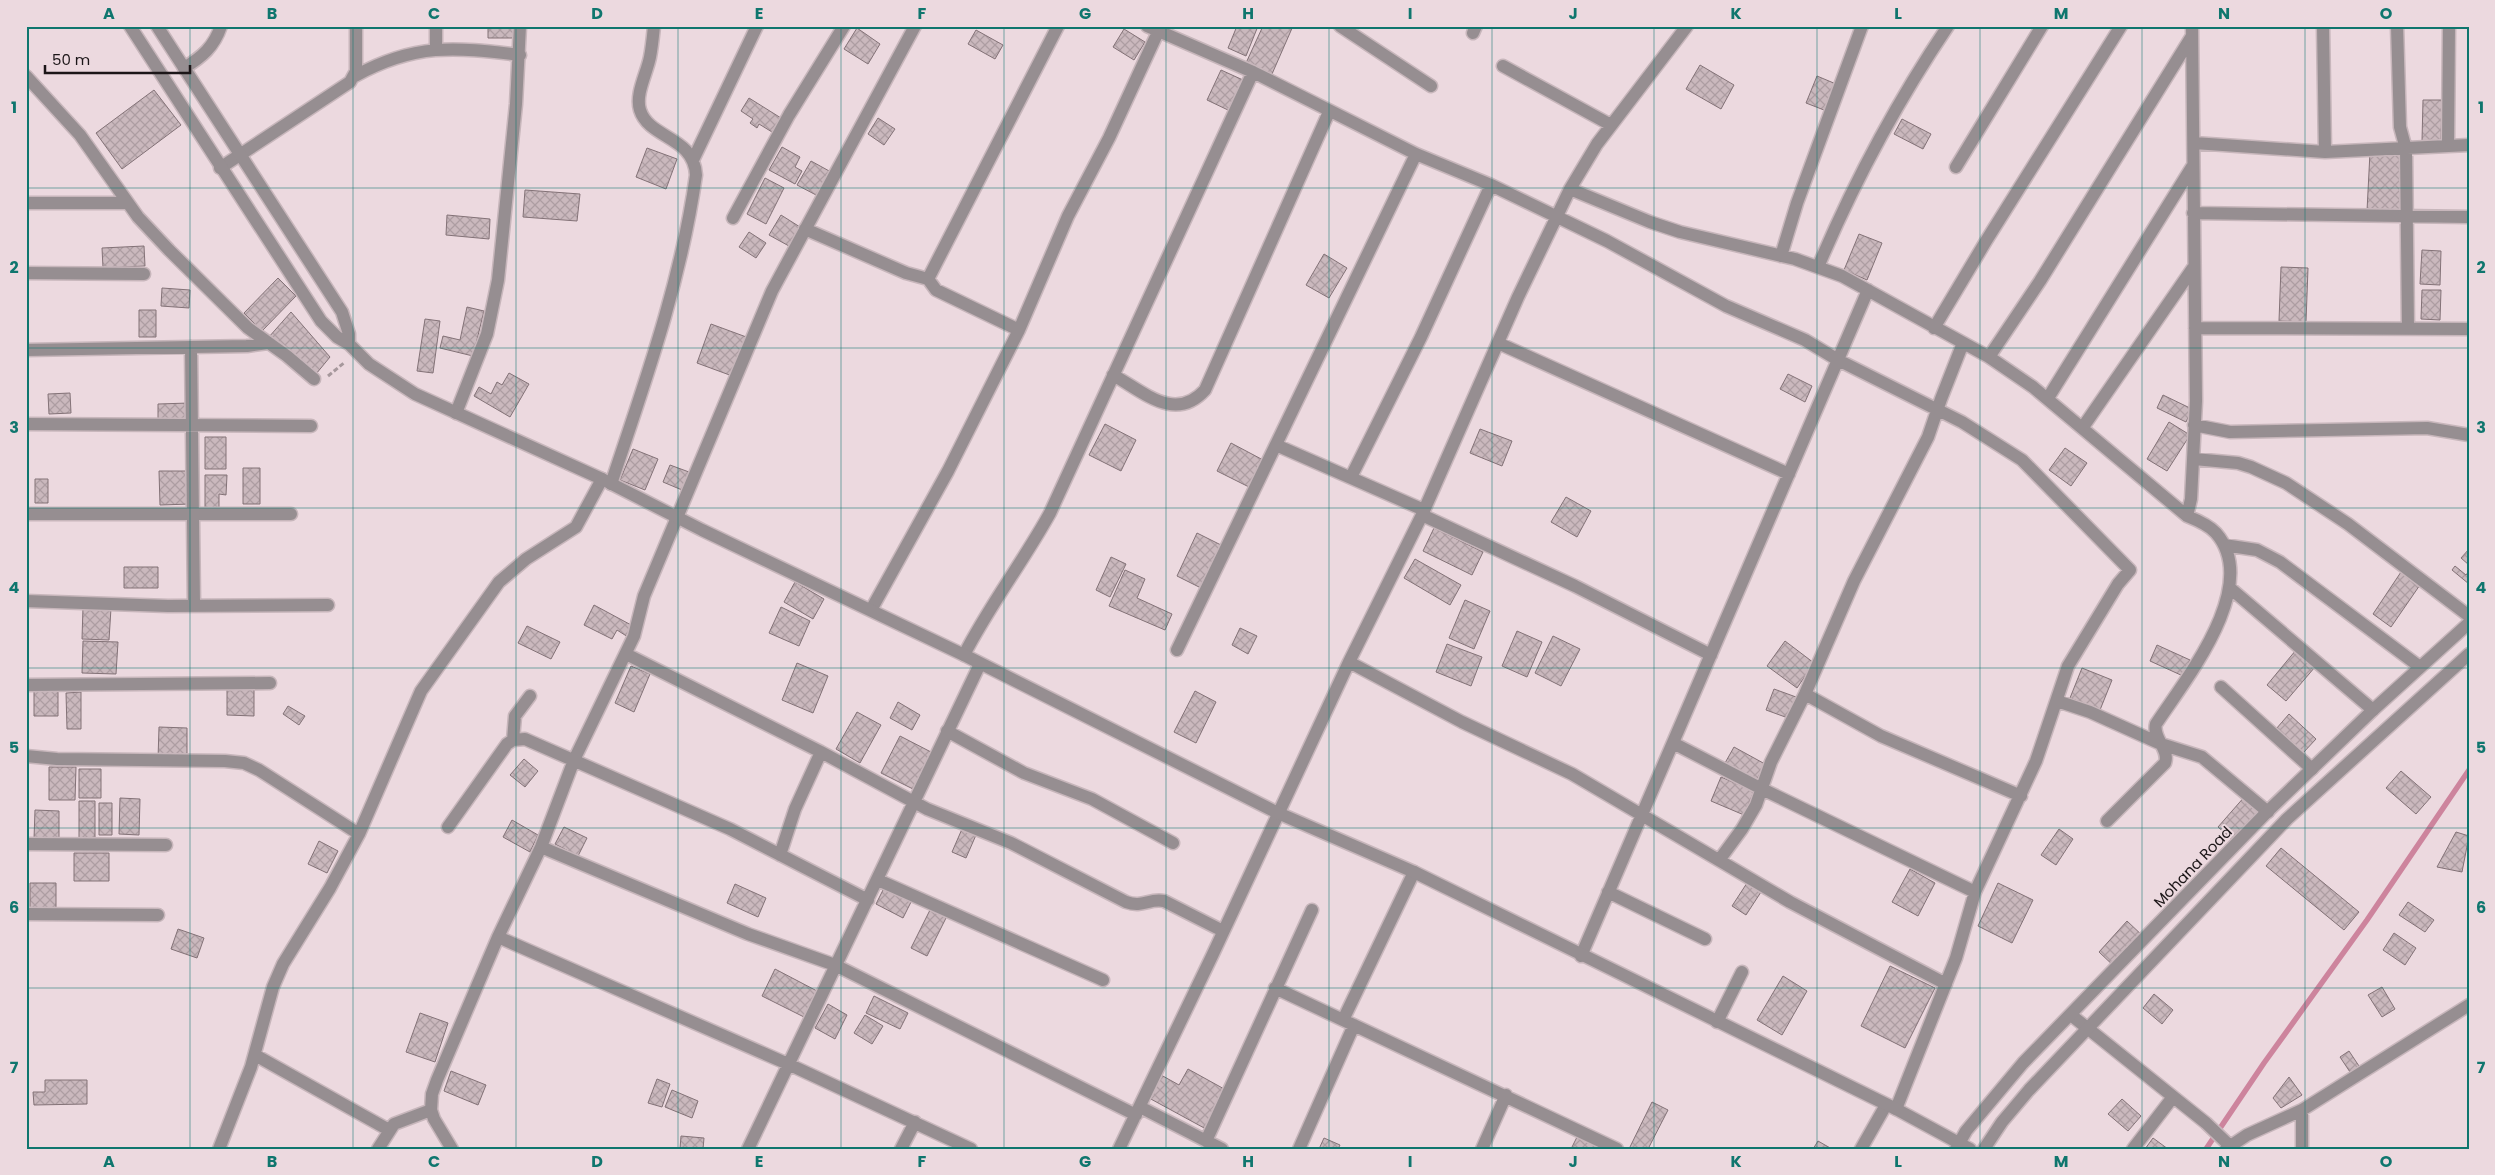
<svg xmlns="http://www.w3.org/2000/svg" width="2495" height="1175" font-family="Poppins,sans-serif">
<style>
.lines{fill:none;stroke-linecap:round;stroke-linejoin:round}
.stream{stroke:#cd849d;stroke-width:5.5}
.building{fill:url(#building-cross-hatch);stroke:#837277}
.minor-casing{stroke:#c7b6bb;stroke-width:15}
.tertiary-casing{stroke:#c7b6bb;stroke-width:15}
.path{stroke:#a6989c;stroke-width:3;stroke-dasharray:5 2.5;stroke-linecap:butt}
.minor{stroke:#968e91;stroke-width:12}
.tertiary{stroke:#968e91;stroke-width:12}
.grid{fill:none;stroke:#0f766e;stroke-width:1;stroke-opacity:0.55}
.labels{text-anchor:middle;stroke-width:4;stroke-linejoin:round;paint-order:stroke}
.street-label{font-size:15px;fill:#1c1618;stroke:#ecd9df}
.neatline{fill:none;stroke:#0f766e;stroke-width:2}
.grid-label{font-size:16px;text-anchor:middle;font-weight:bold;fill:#0f766e}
</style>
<defs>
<pattern id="building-cross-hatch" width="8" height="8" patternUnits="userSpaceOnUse" patternTransform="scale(1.25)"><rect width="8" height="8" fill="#cab8bd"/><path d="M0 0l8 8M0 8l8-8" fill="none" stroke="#ad9da2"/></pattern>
</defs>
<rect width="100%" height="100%" fill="#ecd9df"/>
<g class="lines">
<path class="stream" d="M2206,1149L2264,1063L2367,920L2469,770"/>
</g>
<path class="building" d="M488,26H516V38H488Z
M1237,26H1258L1246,56L1228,48Z
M1263,26H1293L1272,74L1246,63Z
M857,28L880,44L868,64L844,49Z
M1124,29L1145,42L1134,60L1113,47Z
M976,30L1003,45L995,59L968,44Z
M1700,65L1734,85L1721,109L1686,89Z
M1221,70L1243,80L1228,110L1207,100Z
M1817,76L1836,84L1824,110L1806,103Z
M154,90L181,125L122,169L96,133Z
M749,98L781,118L772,132L759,124L757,128L750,123L753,119L741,111Z
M2423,100H2442L2441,141H2422Z
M878,118L895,129L884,145L868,134Z
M1902,119L1931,134L1923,149L1894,134Z
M782,147L800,157L795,167L802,171L795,184L769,170Z
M647,148L677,159L666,189L636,177Z
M2370,152L2405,153L2403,213L2367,211Z
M811,161L831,172L818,196L797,185Z
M765,178L784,188L766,224L747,214Z
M525,190L580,194L577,221L523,217Z
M447,215L490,219L489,239L446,235Z
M781,215L800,227L789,246L769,235Z
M749,232L766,243L756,258L739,247Z
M1859,234L1882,243L1867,280L1844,270Z
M144,246L145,266L103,268L102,248Z
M2422,250L2441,251L2440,285L2420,284Z
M1324,254L1347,268L1329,298L1306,285Z
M2281,267L2308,268L2306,322L2279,321Z
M278,278L296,296L262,331L244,313Z
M162,288L190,290L189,308L161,306Z
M2422,290H2441L2440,320L2421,319Z
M467,307L484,311L473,356L440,348L443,336L460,340Z
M139,310H156V337H139Z
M291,312L330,357L316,374L268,338Z
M425,319L440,321L433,373L417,371Z
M711,324L749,338L735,377L697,363Z
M509,373L529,384L510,417L474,396L479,387L491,394L497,382L502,385Z
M1788,374L1812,386L1805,402L1780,389Z
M70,393L71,413L49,414L48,394Z
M2163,395L2192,409L2186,422L2157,408Z
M189,403V421L158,422V404Z
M2169,422L2190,435L2167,471L2147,459Z
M1105,424L1136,440L1121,471L1089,455Z
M1480,429L1512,441L1502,466L1470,453Z
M205,437H226V469H205Z
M1231,443L1265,461L1251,488L1217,471Z
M2065,448L2087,463L2071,486L2049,470Z
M633,449L658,459L645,490L620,480Z
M670,465L689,472L682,490L663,482Z
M243,468H260V504H243Z
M159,471H190L191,504L160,505Z
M205,475H227L226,495L219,494V510H205Z
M35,479H48V503H35Z
M1566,497L1591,511L1577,537L1551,522Z
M1434,528L1483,552L1472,575L1423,551Z
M1197,533L1223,546L1203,589L1177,576Z
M2469,549V565L2461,558Z
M1111,557L1126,564L1110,597L1096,590Z
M1415,559L1461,585L1450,605L1404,578Z
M2455,566L2466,575L2469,571V584L2452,570Z
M124,567H158V588H124Z
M2403,569L2422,582L2391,627L2373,614Z
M1125,570L1145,579L1137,598L1172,614L1165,630L1109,606Z
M795,582L824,599L813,619L784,602Z
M1465,600L1490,611L1474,649L1449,638Z
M594,605L633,626L628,637L617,630L612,639L584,625Z
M83,607L111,608L109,640L82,639Z
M781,607L810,621L799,646L769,633Z
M527,626L560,642L551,659L518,643Z
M1240,628L1257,636L1248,654L1232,645Z
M1517,631L1542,642L1527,677L1502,666Z
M1553,636L1580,649L1561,686L1535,673Z
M83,641L118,642L116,674L82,673Z
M1785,641L1814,663L1797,688L1767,666Z
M1447,644L1482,657L1471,686L1436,672Z
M2157,645L2190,660L2183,676L2150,661Z
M2296,650L2315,667L2286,701L2267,685Z
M797,663L828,676L813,713L782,700Z
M631,666L650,674L634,712L615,703Z
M2082,668L2112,680L2100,710L2070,698Z
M227,684H254V716L227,715Z
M34,689H58V716H34Z
M1774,689L1796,697L1788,718L1766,710Z
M1195,691L1216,702L1196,743L1174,732Z
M81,692V729H67L66,693Z
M898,702L920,715L912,730L890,718Z
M288,706L305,716L299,725L283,714Z
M857,712L881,725L860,763L836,749Z
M2289,714L2316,739L2303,753L2276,729Z
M159,727L187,728V759H158Z
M900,736L931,752L913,789L881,773Z
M1734,747L1765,764L1756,781L1725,763Z
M524,759L538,771L525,787L510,775Z
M49,767H76L75,800H49Z
M79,769H101V798H79Z
M2401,771L2431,797L2416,814L2386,788Z
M1721,777L1754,791L1744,815L1711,801Z
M2246,795L2265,812L2237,844L2218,827Z
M120,798L140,799L139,835L119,834Z
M79,801H95V838H79Z
M99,803H112V835H99Z
M35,810L59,811V840L34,839Z
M512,820L538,835L530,852L503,837Z
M564,827L587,838L578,856L555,844Z
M962,829L976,835L966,858L952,852Z
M2059,829L2073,839L2056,865L2041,855Z
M2456,832L2469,836L2462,872L2437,867Z
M319,841L338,851L327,873L308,864Z
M2281,848L2359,912L2344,930L2266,866Z
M74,853H109V881H74Z
M1910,869L1935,883L1918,916L1892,902Z
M30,883H56V914L30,913Z
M1747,883L1761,892L1746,915L1732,906Z
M1998,883L2033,900L2012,943L1978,926Z
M735,884L766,898L758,917L727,903Z
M884,888L911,902L903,918L876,904Z
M2408,902L2434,920L2425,932L2399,915Z
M931,908L947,916L927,956L911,948Z
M2127,921L2145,938L2117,969L2099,952Z
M178,929L204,938L197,958L171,949Z
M2394,933L2416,948L2405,965L2383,950Z
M1890,966L1935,988L1905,1048L1861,1026Z
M775,969L817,991L804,1017L762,996Z
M1783,976L1807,991L1782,1035L1757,1020Z
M2382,987L2395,1009L2382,1017L2368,995Z
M2154,994L2173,1010L2162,1024L2143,1008Z
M874,996L908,1013L900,1029L866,1013Z
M828,1004L847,1015L835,1039L815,1028Z
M420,1013L448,1023L435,1062L406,1052Z
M865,1015L883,1026L872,1044L854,1033Z
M2349,1051L2361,1069L2352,1075L2340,1057Z
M1188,1069L1226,1090L1206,1129L1149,1098L1161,1075L1179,1085Z
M451,1071L486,1085L478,1105L444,1091Z
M2289,1077L2302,1095L2281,1108L2273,1098Z
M657,1079L670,1084L662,1107L648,1103Z
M45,1080H87V1104L34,1105L33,1092H45Z
M672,1090L698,1101L692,1118L665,1107Z
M2122,1099L2141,1116L2128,1131L2108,1114Z
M1652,1102L1668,1110L1648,1149H1629Z
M1579,1133L1602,1149H1571Z
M681,1136L704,1138L703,1149H680Z
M1324,1138L1340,1145L1338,1149H1319Z
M2153,1138L2168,1149H2145Z
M1818,1141L1832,1149H1813Z"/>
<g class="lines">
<g class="minor-casing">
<path id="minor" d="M1147,26L1253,72L1416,154L1491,185L1607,241L1726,306L1805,340L1838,360L1962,422L2022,460L2130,570L2118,584L2068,666L2036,761L1975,892L1956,958L1896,1109
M1340,26L1431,86
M2323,26L2325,152
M2397,26L2400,127L2406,149L2408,328
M1473,33L1476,26
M436,49V26
M1503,66L1611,125
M184,68C202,57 214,47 221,26
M26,76L80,135L138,217L169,250L248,328L287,356L314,379
M355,76C415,43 454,47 520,55
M2194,143L2325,152L2469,145
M2448,145L2449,26
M693,160L757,26
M1956,167L2042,26
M220,168L350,82L356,71V26
M1570,189L1650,222L1680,232L1795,259L1842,276L1989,357L2033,387L2187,516C2197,520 2209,525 2216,533C2262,586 2185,680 2156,724C2152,738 2170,749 2165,763L2107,821
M26,203H128
M2193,213L2469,217
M733,218L789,115L844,26
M805,229L906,273L928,279
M1781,256L1797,203L1862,26
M1818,267C1854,182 1896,103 1948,26
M26,273L144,274
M1934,328L1986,241L2121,26
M2195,328L2469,329
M1019,330L936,290L928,279L1058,26
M1498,343L1789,474
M191,347L194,605
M26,350L247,346L268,343
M1989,357L2040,281L2192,36
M1113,375C1144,392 1175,423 1205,390L1329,112
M2048,398L2192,167
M456,413L487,334L498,280L516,104L520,26
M26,424L311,426
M2194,425L2230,432L2427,428L2469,435
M2083,427L2193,268
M1276,445L1424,510
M2194,459L2238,463L2251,467L2286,483L2348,524L2469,616
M1351,477L1421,337L1491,185
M611,484C645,382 681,282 696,175C694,136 649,139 640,110C635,94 647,73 650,57C652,47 653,36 654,26
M26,514H291
M1422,515L1575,586L1711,655
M2187,516L2191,499L2196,401L2192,26
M2224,545L2257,550L2280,562L2420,667
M2230,588L2373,710
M26,601L168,606L328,605
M871,610L948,471L1019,330L1068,216L1109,138L1158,32
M1177,650L1416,154
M626,654L821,752L927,809L1011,843L1126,902C1143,908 1149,898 1164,901L1223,931
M964,655C989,606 1023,562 1050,513L1253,72
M1349,662L1462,722L1572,774L1790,902L1946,984
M26,685L270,683
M2221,687L2312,769
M1805,694L1881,736L2021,796
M2057,701L2090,712L2161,744L2202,757L2268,812
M947,731L1024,773L1092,799L1173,843
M513,740L515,716L530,696
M1673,743L1762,789L1975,892
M26,756L57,759L225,761L244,763L259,770L359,834
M448,827L507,744L513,740L525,739L730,829L868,900
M26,844L166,845
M541,847L748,934L835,965L1136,1115
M780,855L795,809L821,752
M1720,859L1742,829L1756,805L1771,762L1805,694L1854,581L1928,437L1941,399L1963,343
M878,880L1103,980
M1608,892L1705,939
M26,914L158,915
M498,937L788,1064L971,1149
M1581,956L1868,290
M1275,988L1617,1149
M2071,1015L2206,1123L2229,1145
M1343,1020L1414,872
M1717,1022L1742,972
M255,1055L389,1130
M1140,1107L1222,1149
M2302,1110V1149
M1206,1141L1312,910
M219,1149L251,1067L273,987L283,964L330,888L359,834L421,691L499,582L526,559L576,527L602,479
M378,1149L394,1124L431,1110
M452,1149L434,1119L431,1110L432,1094L437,1080L498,937L541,847L574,760L634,636L644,596L772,291L915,26
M748,1149L980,664
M901,1149L915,1122
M1119,1149L1212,956L1349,662L1422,515L1518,297L1570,189L1597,144L1687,26
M1299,1149L1354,1025
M1482,1149L1506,1095
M1861,1149L1886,1105
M2133,1149L2173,1097
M2226,1149L2247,1135L2302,1110L2469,1005"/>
</g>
<g class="tertiary-casing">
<path id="tertiary" d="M130,26L321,321L337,337L349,344L369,364L415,394L602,479L702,530L964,655L1278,813L1414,872L1896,1109L1970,1149
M157,26L342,312L349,334V344
M1956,1149L1966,1131L2023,1063L2268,811L2373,710L2469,623
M1984,1149L2002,1122L2029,1090L2287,819L2469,654"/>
</g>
<path class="path" d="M328,376L345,362"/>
<use href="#minor" class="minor"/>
<use href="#tertiary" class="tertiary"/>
</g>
<path class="grid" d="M190,26V1149M353,26V1149M516,26V1149M678,26V1149M841,26V1149M1004,26V1149M1166,26V1149M1329,26V1149M1492,26V1149M1654,26V1149M1817,26V1149M1980,26V1149M2142,26V1149M2305,26V1149M26,188H2469M26,348H2469M26,508H2469M26,668H2469M26,828H2469M26,988H2469"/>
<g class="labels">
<g class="street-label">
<text transform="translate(2193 867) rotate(-46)" y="5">Mohana Road</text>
</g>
</g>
<rect width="2495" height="1175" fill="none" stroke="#ecd9df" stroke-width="55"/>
<path d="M45 65v8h145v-8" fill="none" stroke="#1c1618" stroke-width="2.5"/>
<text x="52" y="65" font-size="15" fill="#1c1618" stroke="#ecd9df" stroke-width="4" paint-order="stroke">50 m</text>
<rect x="28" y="28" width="2440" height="1120" class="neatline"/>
<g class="grid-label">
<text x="109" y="19">A</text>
<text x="272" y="19">B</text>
<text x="434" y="19">C</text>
<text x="597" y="19">D</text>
<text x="759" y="19">E</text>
<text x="922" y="19">F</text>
<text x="1085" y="19">G</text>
<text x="1248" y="19">H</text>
<text x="1410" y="19">I</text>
<text x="1573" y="19">J</text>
<text x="1736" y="19">K</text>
<text x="1898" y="19">L</text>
<text x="2061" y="19">M</text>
<text x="2224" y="19">N</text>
<text x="2386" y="19">O</text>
<text x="14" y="113">1</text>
<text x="2481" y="113">1</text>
<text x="14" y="273">2</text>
<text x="2481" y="273">2</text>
<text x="14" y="433">3</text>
<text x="2481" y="433">3</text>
<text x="14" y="593">4</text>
<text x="2481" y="593">4</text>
<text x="14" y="753">5</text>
<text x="2481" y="753">5</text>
<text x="14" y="913">6</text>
<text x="2481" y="913">6</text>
<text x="14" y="1073">7</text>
<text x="2481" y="1073">7</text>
<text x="109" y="1167">A</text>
<text x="272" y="1167">B</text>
<text x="434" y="1167">C</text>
<text x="597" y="1167">D</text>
<text x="759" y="1167">E</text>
<text x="922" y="1167">F</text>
<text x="1085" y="1167">G</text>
<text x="1248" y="1167">H</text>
<text x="1410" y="1167">I</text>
<text x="1573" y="1167">J</text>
<text x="1736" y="1167">K</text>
<text x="1898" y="1167">L</text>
<text x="2061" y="1167">M</text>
<text x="2224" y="1167">N</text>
<text x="2386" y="1167">O</text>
</g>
</svg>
